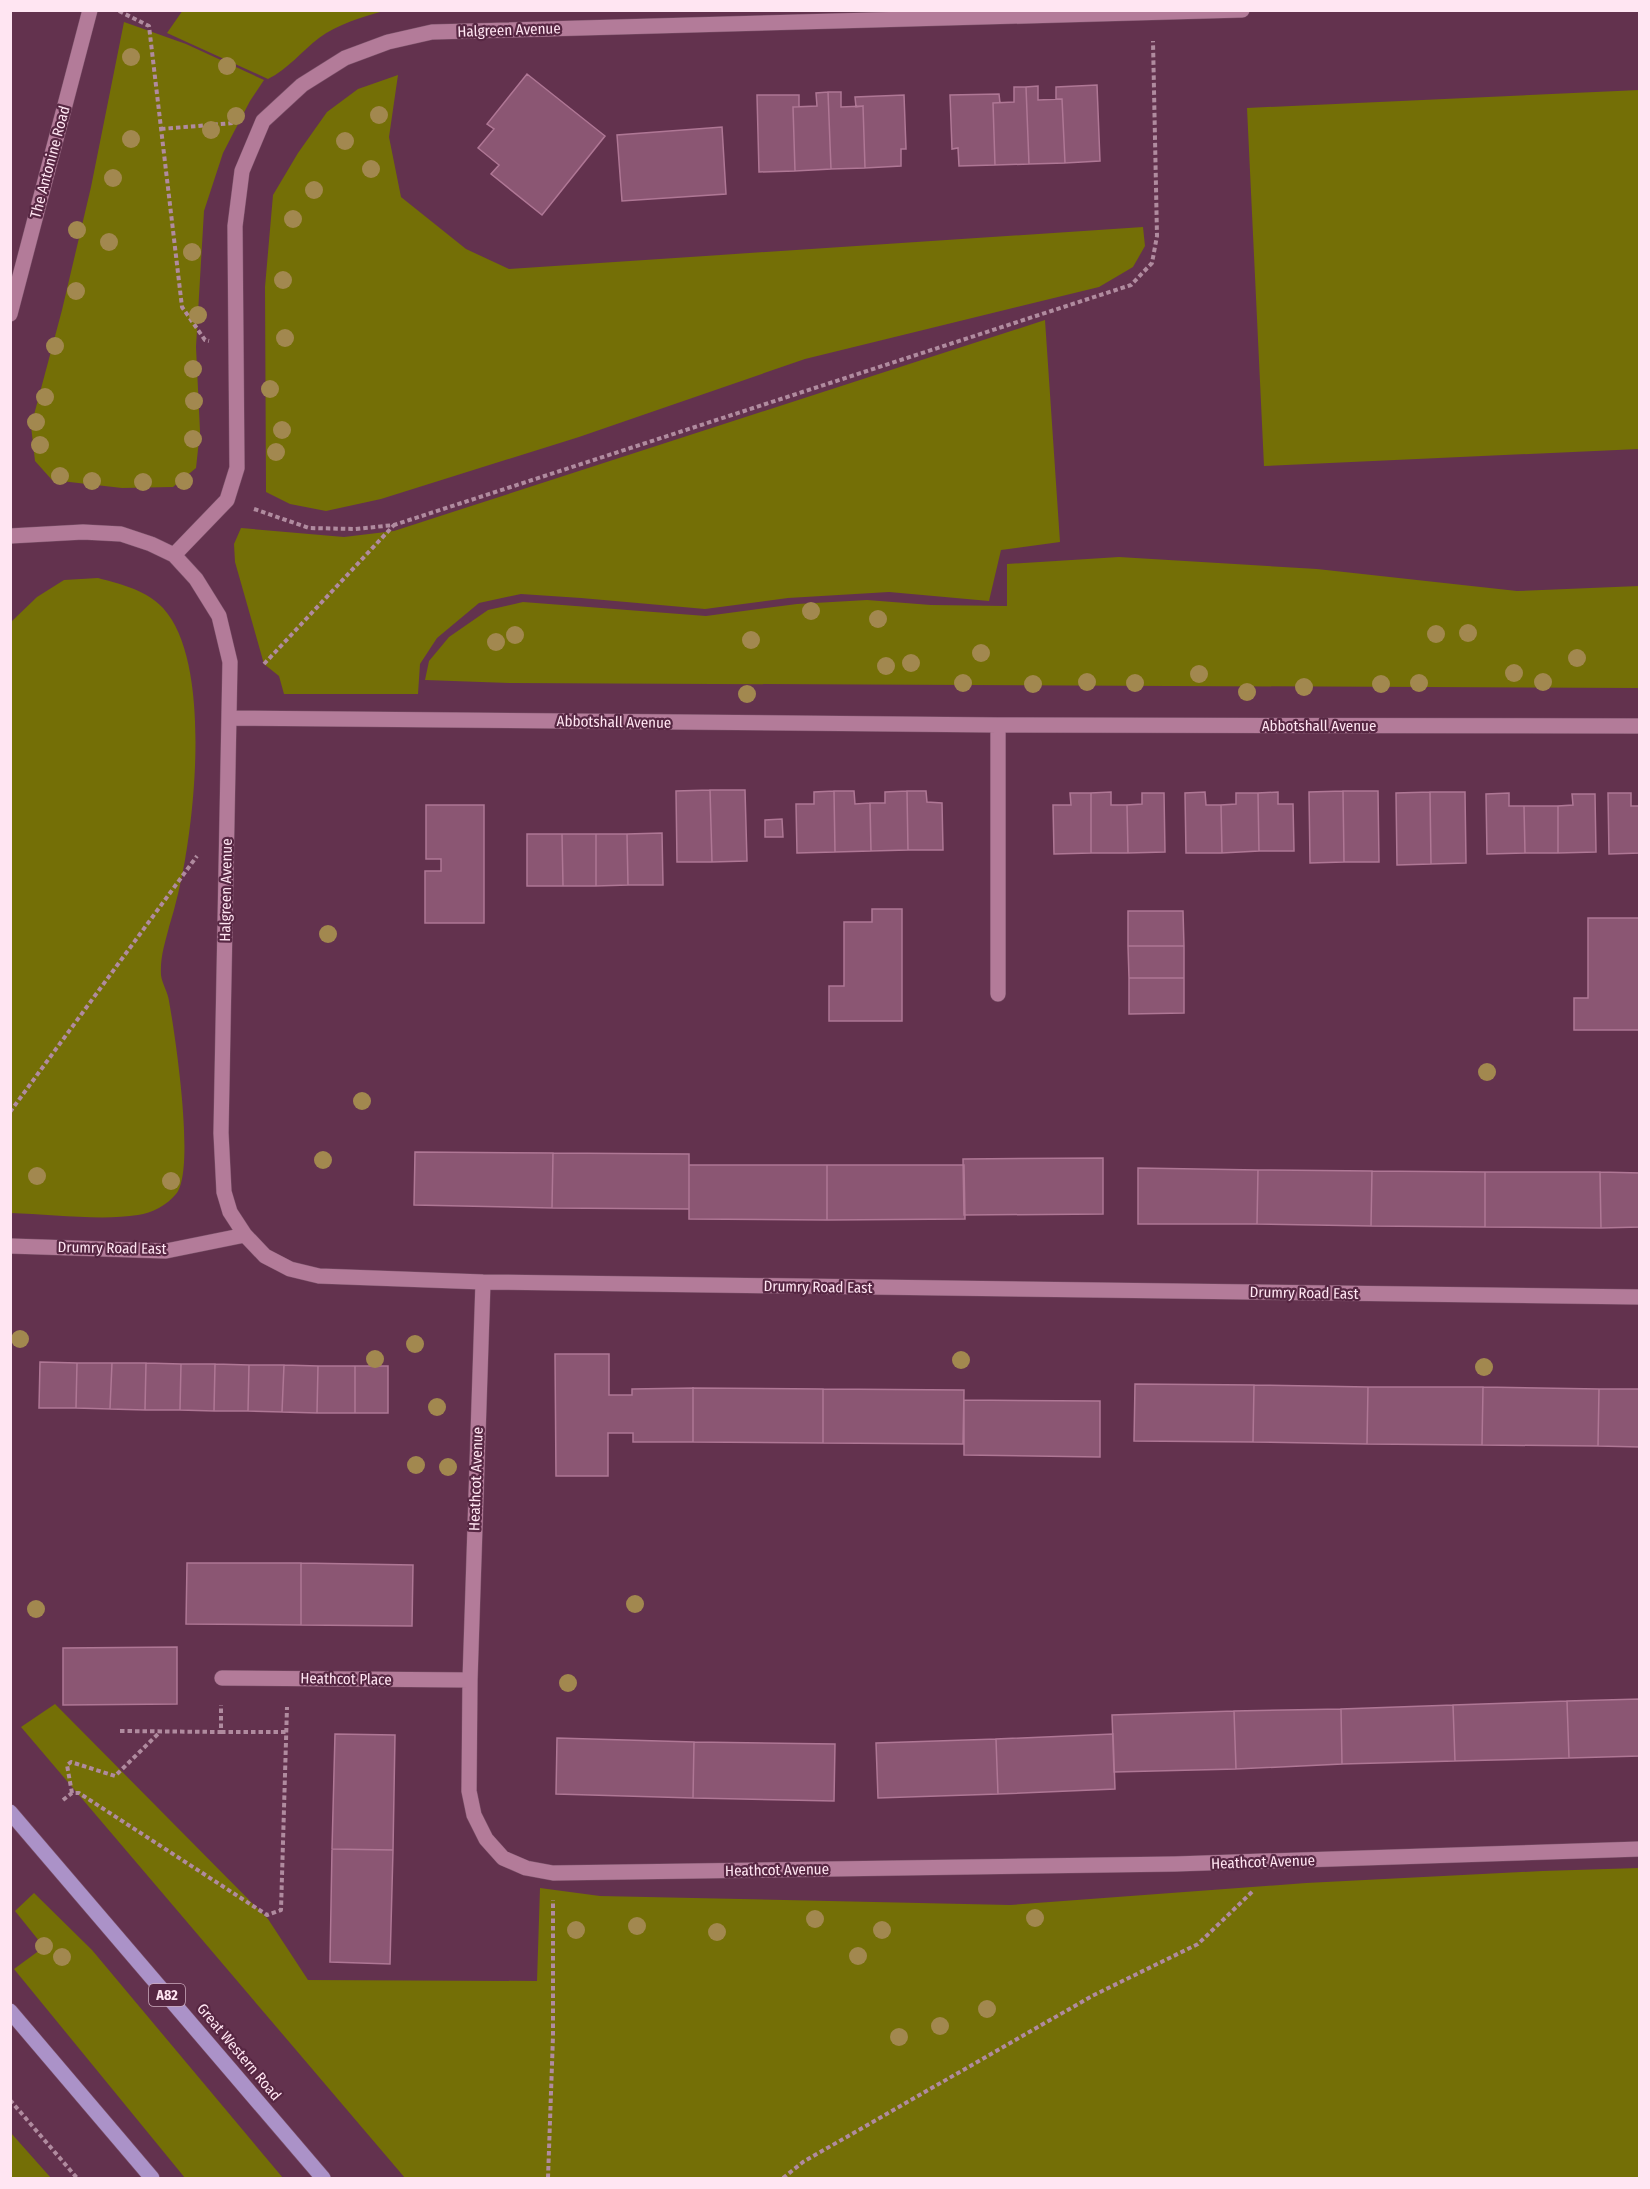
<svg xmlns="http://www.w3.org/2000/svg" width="1650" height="2189" font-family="'Fira Sans Condensed',sans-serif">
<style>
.green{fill:#746f06}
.building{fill:#8b5673;stroke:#af7795;stroke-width:1.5}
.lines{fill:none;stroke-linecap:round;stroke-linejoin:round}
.minor-casing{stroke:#7a5168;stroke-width:16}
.major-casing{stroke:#7a5168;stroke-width:16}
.path{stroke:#b08b9f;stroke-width:4;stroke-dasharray:4.5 3;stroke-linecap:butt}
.minor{stroke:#b37b99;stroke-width:15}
.major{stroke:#ab92c8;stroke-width:15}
.tree{fill:#a2884f}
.labels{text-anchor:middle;stroke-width:4.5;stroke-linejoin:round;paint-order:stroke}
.shield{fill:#572743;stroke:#cdacbe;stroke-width:1.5}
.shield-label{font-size:14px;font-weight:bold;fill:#ffe5f2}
.street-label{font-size:15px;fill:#ffe5f2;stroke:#572743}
</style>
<rect width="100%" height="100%" fill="#63324e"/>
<path class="green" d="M183,10H384V11C362,17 338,24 319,38C302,51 288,69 268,79L167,33Z
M124,22L186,44L264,80L250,101L223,153L204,211L196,347L200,431L196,468L173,487L122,488L52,480L35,461L31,426L62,310L91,187Z
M398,75L389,137L401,197L466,249L509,269L1143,227L1145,246L1133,267L1099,287L805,359L579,437L381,499L326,511L290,504L266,492L265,287L273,195L298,153L327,112L358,89Z
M1639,90V449L1264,466L1247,108Z
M1045,320L1060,542L1001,550L989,601L889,592L788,598L705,609L581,598L521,594L479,603L437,638L420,664L418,694H284L279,676L264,664L235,562L234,544L241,528L344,537L394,531Z
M1119,557L1317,569L1517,591L1639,586V688L509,683L425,680L429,661L449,637L488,610L523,602L706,616L797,604L867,600L931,605L1007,606V564Z
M98,578C121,584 146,590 163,608C209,658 196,798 185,860C181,882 176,905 169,927C165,943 160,957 161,975C162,984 168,992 169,1001C175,1034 196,1171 176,1194C167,1205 152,1213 138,1215C101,1221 49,1214 11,1213V622L37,597L64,580Z
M55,1704L268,1919L308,1980L537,1981L540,1888L600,1896L1010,1905L1306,1883L1542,1871L1639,1868V2178H405L21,1727Z
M34,1893L92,1950L283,2178H185L14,1969L44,1947L15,1911Z
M11,2132V2133L51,2178H11Z"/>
<path class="building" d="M527,74L605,136L542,215L491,174L499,165L478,148L494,129L487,124Z
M1097,85L1100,161L1065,163L1062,99H1056V87Z
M1038,86V100L1062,99L1065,163L1029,164L1026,87Z
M1014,87H1026L1029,164L995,165L993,103L1014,102Z
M828,92L831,169L795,171L793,107L817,106L816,93Z
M828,92H841V107L863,106L865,168L831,169Z
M999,94L1000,103H993L995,165L959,166L958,148L952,149L950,95Z
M757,95H799V107H793L795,171L759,172Z
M904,95L906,149H901V166L865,168L863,106L856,107L855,97Z
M722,127L726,194L622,201L617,135Z
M710,790L712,862H677L676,791Z
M710,790H745L747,861L712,862Z
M834,791L835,852L797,853L796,804H814V792Z
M834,791H854L855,804L870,803L871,851L835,852Z
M907,791L908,850L871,851L870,803H885V792Z
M907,791H926L927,802L942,803L943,850H908Z
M1343,791H1378L1379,862H1344Z
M1343,791L1344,862L1310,863L1309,792Z
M1111,792V805H1127L1128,853H1091V793Z
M1205,792L1206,805H1221L1222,853H1186L1185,793Z
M1278,792V804H1293L1294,851H1259L1258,793Z
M1430,792H1465L1466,863L1431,864Z
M1430,792L1431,864L1397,865L1396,793Z
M1070,793H1091V853L1054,854L1053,805H1071Z
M1142,793H1164L1165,852L1128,853L1127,805L1142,804Z
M1236,793H1258L1259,851L1222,853L1221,805L1236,804Z
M1509,793V806H1524L1525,853L1487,854L1486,794Z
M1608,793H1631V806H1640V853L1609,854Z
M1572,794H1595L1596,852L1558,853V806L1573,805Z
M426,805H484V923H425V871H441V859H426Z
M1524,806H1558V853H1525Z
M782,819L783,837H765V820Z
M662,833L663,885H628L627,834Z
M527,834H562L563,886H527Z
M562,834H596V886H563Z
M596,834H627L628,885L596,886Z
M872,909H902V1021H829V986H844V922H872Z
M1128,911H1183L1184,946H1128Z
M1588,918H1640V1030H1574V998H1588Z
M1128,946H1184V978H1129Z
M1129,978H1184V1013L1129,1014Z
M415,1152L553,1153L552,1208L414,1205Z
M553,1153L689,1154V1209L552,1208Z
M1103,1158V1214L964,1215L963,1159Z
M689,1165H827V1220L689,1219Z
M827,1165H964L965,1219L827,1220Z
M1138,1168L1258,1170L1257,1224H1138Z
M1258,1170L1372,1171L1371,1226L1257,1224Z
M1372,1171L1485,1172V1227L1371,1226Z
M1485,1172H1600L1601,1228L1485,1227Z
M1600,1172L1640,1173V1227L1601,1228Z
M555,1354H609V1395H632V1389L693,1388V1442H633V1433H608V1476H556Z
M40,1362L77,1363L76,1408H39Z
M77,1363H112L110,1409L76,1408Z
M112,1363H146L145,1410L110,1409Z
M146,1363L181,1364L180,1410H145Z
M181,1364H215L214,1411L180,1410Z
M215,1364L249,1365L248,1411H214Z
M249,1365H284L282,1412L248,1411Z
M284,1365L318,1366L317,1413L282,1412Z
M318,1366H355V1413H317Z
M355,1366H388V1413H355Z
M1135,1384L1254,1385L1253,1442L1134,1441Z
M1254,1385L1368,1387L1367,1444L1253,1442Z
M1368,1387H1483L1482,1445L1367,1444Z
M1483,1387L1599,1389L1598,1446L1482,1445Z
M693,1388L823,1389V1443L693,1442Z
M823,1389L964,1390L963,1444L823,1443Z
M1599,1389H1640V1447L1598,1446Z
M964,1400L1100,1401V1457L964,1455Z
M187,1563H301V1625L186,1624Z
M301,1563L413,1565L412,1626L301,1625Z
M177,1647V1704L63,1705V1648Z
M1640,1699V1756L1569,1758L1567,1701Z
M1567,1701L1569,1758L1455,1761L1453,1705Z
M1453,1705L1455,1761L1342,1764L1341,1709Z
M1341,1709L1342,1764L1236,1769L1234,1711Z
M1234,1711L1236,1769L1114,1772L1112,1715Z
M335,1734L395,1735L393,1850L332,1849Z
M1113,1734L1115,1789L998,1794L996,1739Z
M557,1738L694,1742L693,1798L556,1794Z
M996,1739L998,1794L878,1798L876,1743Z
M694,1742L835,1744L834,1801L693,1798Z
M332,1849L393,1850L390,1964L330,1962Z"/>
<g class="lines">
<g class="minor-casing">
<path id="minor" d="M10,314L90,10
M10,536L83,532L121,534L151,544L174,555L196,579L219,616L230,662L221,1133L224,1192L230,1212L245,1235L265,1256L290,1269L319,1276L483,1282L1640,1297
M174,555L227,500L237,468L235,226L242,171L263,121L302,85L345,58L388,42L432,32L1242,10
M230,718L998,725L1640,726
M998,725V994
M10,1246L166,1251L245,1235
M483,1282L470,1680L469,1791L474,1815L486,1839L503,1858L526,1868L553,1873L1175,1864L1640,1849
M222,1678L470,1680"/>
</g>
<g class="major-casing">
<path id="major" d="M10,1812L323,2178
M10,2011L152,2178"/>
</g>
<path class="path" d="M119,11L149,26L182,307L205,340L209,341
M161,129L233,123
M254,509L309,528L355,529L394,525L1131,285L1152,263L1157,236L1153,41
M264,664L394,525
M10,1112L197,856
M120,1731L221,1732V1705
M221,1732H286
M72,1793L67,1765L71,1762L115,1776L160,1732
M63,1800L72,1793H79L267,1915L281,1910L287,1707
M10,2100L77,2178
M548,2178L553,2036V1900
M783,2178L803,2162L1092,1996L1198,1944L1253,1891"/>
<use href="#minor" class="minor"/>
<use href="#major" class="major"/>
</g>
<g class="tree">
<circle cx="131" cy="57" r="9"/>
<circle cx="227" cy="66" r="9"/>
<circle cx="379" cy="115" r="9"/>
<circle cx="236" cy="116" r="9"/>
<circle cx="211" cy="130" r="9"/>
<circle cx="131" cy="139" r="9"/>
<circle cx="345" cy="141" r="9"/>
<circle cx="371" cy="169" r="9"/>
<circle cx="113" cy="178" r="9"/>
<circle cx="314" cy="190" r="9"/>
<circle cx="293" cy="219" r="9"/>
<circle cx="77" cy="230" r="9"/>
<circle cx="109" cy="242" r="9"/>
<circle cx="192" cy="252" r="9"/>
<circle cx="283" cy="280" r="9"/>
<circle cx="76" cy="291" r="9"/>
<circle cx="198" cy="315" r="9"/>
<circle cx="285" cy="338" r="9"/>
<circle cx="55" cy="346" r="9"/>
<circle cx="193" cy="369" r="9"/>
<circle cx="270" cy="389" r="9"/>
<circle cx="45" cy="397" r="9"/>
<circle cx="194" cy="401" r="9"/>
<circle cx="36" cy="422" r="9"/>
<circle cx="282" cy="430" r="9"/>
<circle cx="193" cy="439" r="9"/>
<circle cx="40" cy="445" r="9"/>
<circle cx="276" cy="452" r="9"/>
<circle cx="60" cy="476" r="9"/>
<circle cx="92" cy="481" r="9"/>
<circle cx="184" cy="481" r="9"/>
<circle cx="143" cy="482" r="9"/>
<circle cx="811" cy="611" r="9"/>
<circle cx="878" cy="619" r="9"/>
<circle cx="1468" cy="633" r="9"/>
<circle cx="1436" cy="634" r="9"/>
<circle cx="515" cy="635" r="9"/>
<circle cx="751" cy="640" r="9"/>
<circle cx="496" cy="642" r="9"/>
<circle cx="981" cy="653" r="9"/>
<circle cx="1577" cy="658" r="9"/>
<circle cx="911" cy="663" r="9"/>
<circle cx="886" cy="666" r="9"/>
<circle cx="1514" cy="673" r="9"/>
<circle cx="1199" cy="674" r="9"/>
<circle cx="1087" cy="682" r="9"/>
<circle cx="1543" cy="682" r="9"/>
<circle cx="963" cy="683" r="9"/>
<circle cx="1135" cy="683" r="9"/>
<circle cx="1419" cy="683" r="9"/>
<circle cx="1033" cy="684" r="9"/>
<circle cx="1381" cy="684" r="9"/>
<circle cx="1304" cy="687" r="9"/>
<circle cx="1247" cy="692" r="9"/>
<circle cx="747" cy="694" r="9"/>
<circle cx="328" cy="934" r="9"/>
<circle cx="1487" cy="1072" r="9"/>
<circle cx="362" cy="1101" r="9"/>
<circle cx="323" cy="1160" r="9"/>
<circle cx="37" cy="1176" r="9"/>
<circle cx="171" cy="1181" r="9"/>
<circle cx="20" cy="1339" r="9"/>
<circle cx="415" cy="1344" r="9"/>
<circle cx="375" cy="1359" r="9"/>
<circle cx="961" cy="1360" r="9"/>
<circle cx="1484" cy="1367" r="9"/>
<circle cx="437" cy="1407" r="9"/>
<circle cx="416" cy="1465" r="9"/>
<circle cx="448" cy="1467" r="9"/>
<circle cx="635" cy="1604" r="9"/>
<circle cx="36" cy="1609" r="9"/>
<circle cx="568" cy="1683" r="9"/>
<circle cx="1035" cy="1918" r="9"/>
<circle cx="815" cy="1919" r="9"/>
<circle cx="637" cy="1926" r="9"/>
<circle cx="576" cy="1930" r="9"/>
<circle cx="882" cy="1930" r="9"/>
<circle cx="717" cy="1932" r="9"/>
<circle cx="44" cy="1946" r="9"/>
<circle cx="858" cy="1956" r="9"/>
<circle cx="62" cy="1957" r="9"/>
<circle cx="987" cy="2009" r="9"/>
<circle cx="940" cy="2026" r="9"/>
<circle cx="899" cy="2037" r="9"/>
</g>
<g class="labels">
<rect class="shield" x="149" y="1984" width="36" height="22" rx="4.5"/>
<g class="shield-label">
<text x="167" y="2000">A82</text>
</g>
<g class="street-label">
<text transform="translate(509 30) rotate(-2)" y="5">Halgreen Avenue</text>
<text transform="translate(50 162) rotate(-75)" y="5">The Antonine Road</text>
<text transform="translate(614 722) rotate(1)" y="5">Abbotshall Avenue</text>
<text x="1319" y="731">Abbotshall Avenue</text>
<text transform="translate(226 890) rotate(-89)" y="5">Halgreen Avenue</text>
<text transform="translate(112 1248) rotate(1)" y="5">Drumry Road East</text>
<text transform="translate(818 1287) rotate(1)" y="5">Drumry Road East</text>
<text transform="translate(1304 1293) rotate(1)" y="5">Drumry Road East</text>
<text transform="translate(476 1479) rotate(-88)" y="5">Heathcot Avenue</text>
<text transform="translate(346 1679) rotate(1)" y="5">Heathcot Place</text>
<text transform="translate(1263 1862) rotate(-2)" y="5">Heathcot Avenue</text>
<text transform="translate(777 1870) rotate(-1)" y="5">Heathcot Avenue</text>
<text transform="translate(239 2052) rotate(50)" y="5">Great Western Road</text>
</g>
</g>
<rect width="1650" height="2189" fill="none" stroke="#ffe5f2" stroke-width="24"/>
</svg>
